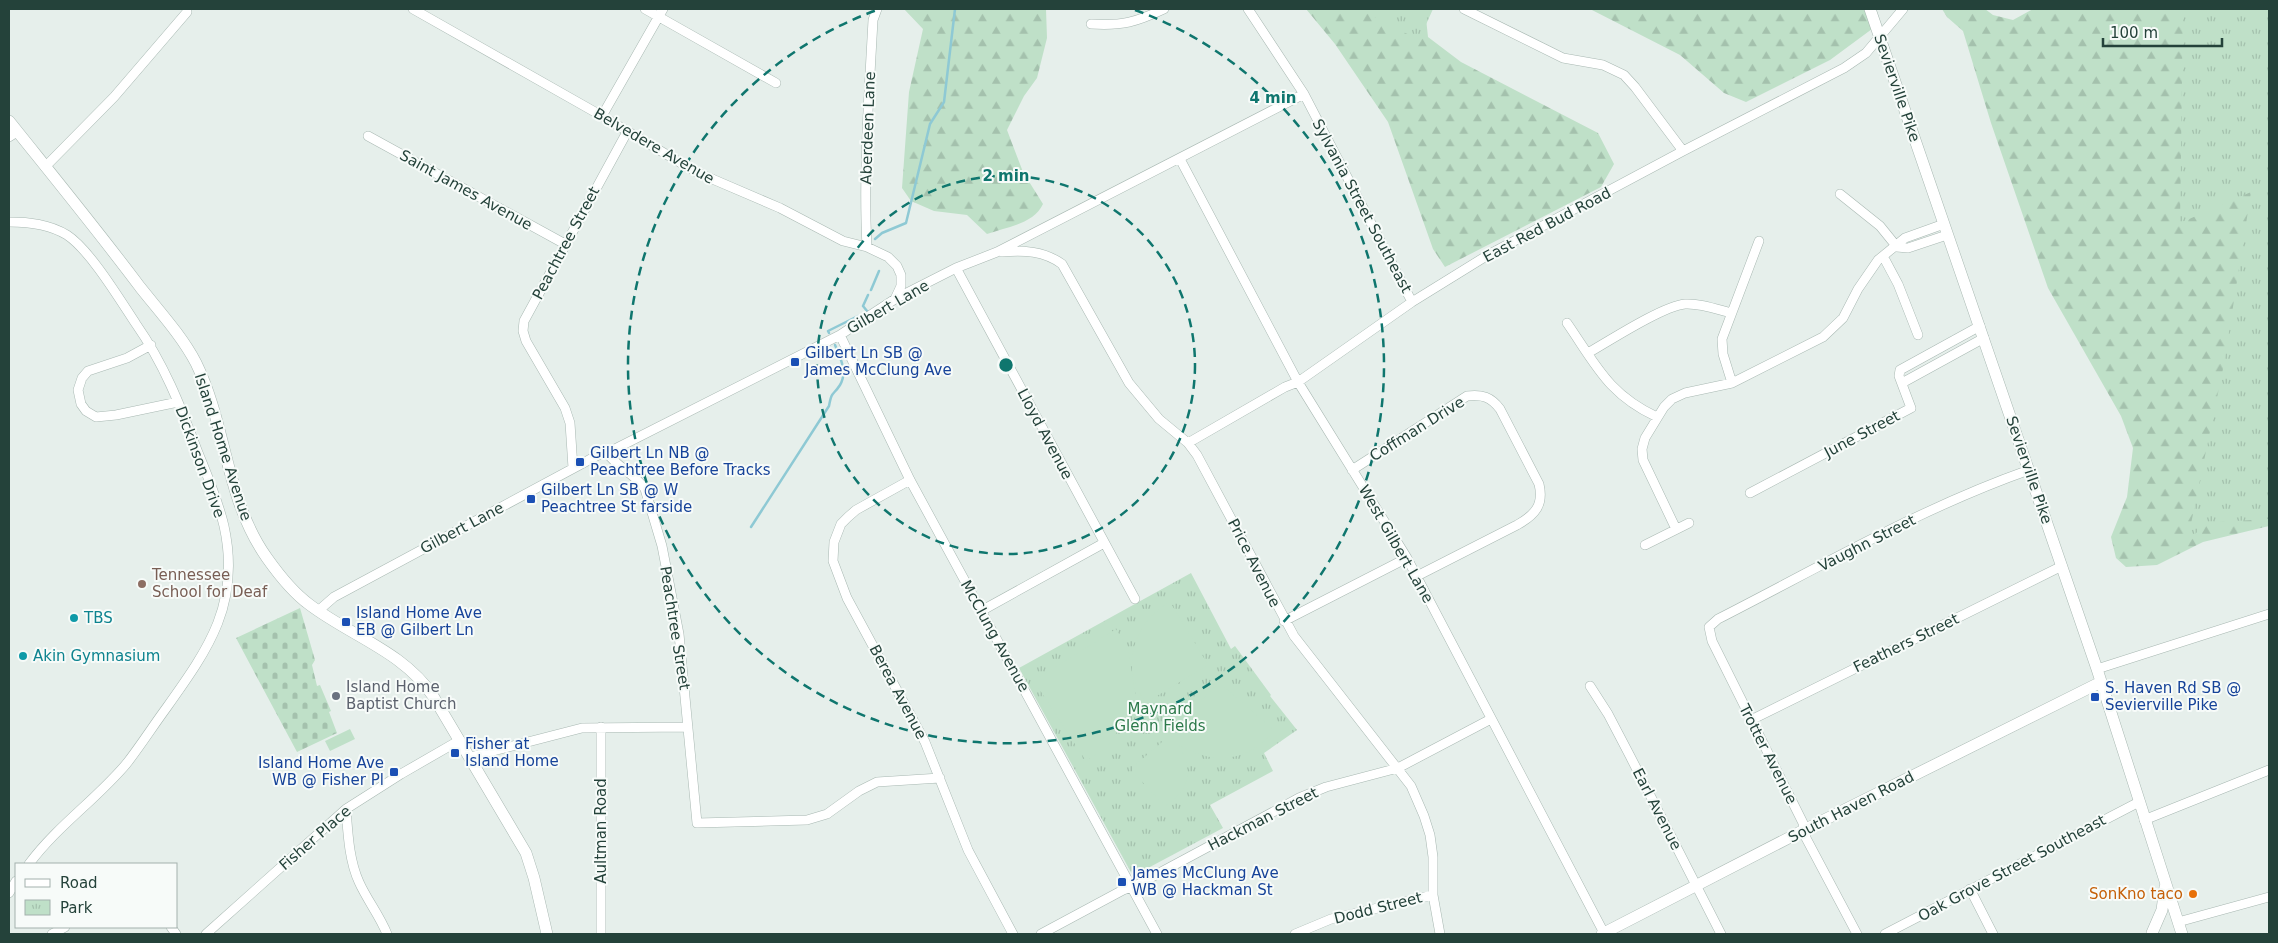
<svg xmlns="http://www.w3.org/2000/svg" width="2278" height="943" font-family="'DejaVu Sans',sans-serif">
<style>
.forest{fill:url(#forest-firs)}
.cemetery{fill:url(#cemetery-stones)}
.park{fill:url(#park-tufts)}
.garden{fill:#bfe0c8}
.lines{fill:none;stroke-linecap:round;stroke-linejoin:round}
.stream{stroke:#8ec9d4;stroke-width:2.5}
.minor-casing{stroke:#a8b8b2;stroke-width:10}
.tertiary-casing{stroke:#a8b8b2;stroke-width:12}
.minor{stroke:#fff;stroke-width:9}
.tertiary{stroke:#fff;stroke-width:11}
.ring{fill:none;stroke:#0f766e;stroke-width:2.5;stroke-dasharray:9 6}
.transit-dot{fill:#1a4fb4;stroke:#f7fbf9;stroke-width:2}
.education-dot{fill:#8d6e63;stroke:#f7fbf9;stroke-width:2}
.culture-dot{fill:#0f9aa8;stroke:#f7fbf9;stroke-width:2}
.worship-dot{fill:#6b7280;stroke:#f7fbf9;stroke-width:2}
.food-dot{fill:#e8710a;stroke:#f7fbf9;stroke-width:2}
.labels{text-anchor:middle;stroke-width:4;stroke-linejoin:round;paint-order:stroke}
.street-label{font-size:15px;fill:#24423a;stroke:#f7fbf9}
.transit-label{font-size:15px;fill:#164399;stroke:#f7fbf9;text-anchor:start}
.education-label{font-size:15px;fill:#785e54;stroke:#f7fbf9;text-anchor:start}
.culture-label{font-size:15px;fill:#0d838f;stroke:#f7fbf9;text-anchor:start}
.worship-label{font-size:15px;fill:#5b616d;stroke:#f7fbf9;text-anchor:start}
.park-label{font-size:15px;fill:#2d7a4b;stroke:#f7fbf9}
.food-label{font-size:15px;fill:#c56008;stroke:#f7fbf9;text-anchor:end}
.centre{fill:#0f766e;stroke:#f7fbf9;stroke-width:2.5}
.ring-label{font-size:15px;text-anchor:middle;font-weight:bold;fill:#0f766e;stroke:#f7fbf9;stroke-width:4;stroke-linejoin:round;paint-order:stroke}
</style>
<defs>
<pattern id="forest-firs" width="22" height="20" patternUnits="userSpaceOnUse" patternTransform="scale(1.25)"><rect width="22" height="20" fill="#bfe0c8"/><path d="M5 1l3.5 6h-7zM16 11l3.5 6h-7z" fill="#a4c1ad"/></pattern>
<pattern id="cemetery-stones" width="16" height="16" patternUnits="userSpaceOnUse" patternTransform="scale(1.25)"><rect width="16" height="16" fill="#bfe0c8"/><path d="M2 7V4a2 2 0 0 1 4 0v3zM10 15v-3a2 2 0 0 1 4 0v3z" fill="#a4c1ad"/></pattern>
<pattern id="park-tufts" width="24" height="20" patternUnits="userSpaceOnUse" patternTransform="scale(1.25)"><rect width="24" height="20" fill="#bfe0c8"/><path d="M3 7l-1-3M5 7V3M7 7l1-3M15 17l-1-3M17 17v-4M19 17l1-3" fill="none" stroke="#a4c1ad"/></pattern>
</defs>
<rect width="100%" height="100%" fill="#e6efeb"/>
<path class="forest" d="M904,9H1046L1047,38L1037,78L1024,96L1007,130L1023,172L1043,204C1034,224 1006,227 987,234L967,215L934,211L911,201L902,188L909,92L923,29Z
M1306,9H1425L1428,37L1461,62L1598,133L1614,164L1601,187L1445,267L1433,249L1388,122L1335,44Z
M1590,9H1865L1872,29L1830,60L1746,102L1724,93L1680,55Z
M1942,9H1985L1993,15L2013,20L2033,9H2269V526L2203,542L2157,565L2126,567L2116,558L2111,537L2127,497L2133,448L2121,416L2048,288L1991,123L1963,31L1947,17Z"/>
<path class="cemetery" d="M300,608L315,660L312,665L317,686L320,685L331,711L329,712L337,733L297,752L236,638Z"/>
<path class="park" d="M1359,9H1433L1419,40Z
M2183,9H2269V519L2202,523L2198,531L2187,543L2224,364L2251,192L2180,223Z
M1191,573L1231,649L1235,646L1271,695L1270,696L1297,730L1264,753L1273,771L1210,805L1223,828L1133,876L1019,668Z"/>
<path class="garden" d="M1170,602L1207,663L1206,666L1147,702C1140,696 1136,687 1134,678C1127,647 1142,618 1170,602Z
M1116,629L1128,649L1137,704L1105,749L1086,761L1038,687V678Z
M1217,685H1222L1275,731C1246,762 1216,766 1179,745C1193,772 1191,789 1165,806L1133,772V767L1169,736L1166,733Z
M350,729L355,739L330,751L325,741Z"/>
<g class="lines">
<path class="stream" d="M875,239L882,233L906,223L930,124L944,102L955,9
M871,290L879,271
M867,311L863,306L868,295
M829,333L828,331L858,316
M751,527L829,406C832,390 833,396 840,385C848,372 840,357 835,345"/>
<g class="minor-casing">
<path id="minor" d="M413,9L602,116L696,172L780,208L843,241L867,247L888,257L897,266L901,275V286L895,299
M645,9L776,83
M1248,9L1304,94L1412,302
M1464,9L1563,58L1603,65L1624,75L1635,87L1683,151
M1091,24C1123,26 1136,22 1164,9
M602,116L663,9
M368,136L565,244
M9,137L17,132
M1180,159L1298,382L1407,558L1604,933
M45,167L114,97L187,12
M1840,194L1880,226L1897,247
M9,222C29,222 49,224 67,235C90,250 120,300 136,324C164,364 180,405 197,450C207,475 218,500 224,526C241,603 209,648 167,707C153,726 141,745 127,763C97,799 57,826 29,864
M867,247C863,171 869,96 873,20L877,9
M1897,247L1908,248L1947,235
M1002,252C1024,250 1044,251 1062,264L1129,383L1159,419L1188,443L1197,455L1294,636L1411,786L1424,816L1430,835L1433,857V895L1440,934
M1883,256L1898,284L1918,335
M956,268L1135,599
M1567,323C1596,365 1608,394 1657,417
M840,335L910,480L1157,934
M151,345L127,358L88,371L82,378L78,390L81,404L86,411L96,417L116,415L178,402
M1588,353C1609,341 1663,306 1685,304C1700,303 1716,309 1731,313
M1732,383L1723,354L1722,339L1759,241
M1902,383L1984,338
M1188,443L1285,387L1298,382L1412,302L1488,255L1683,151L1844,68L1866,53L1903,9
M607,453C617,467 635,474 645,489L662,546L679,634L697,823L807,820L827,814L859,791L877,782L940,778
M573,468L570,423L565,408L526,341L523,331L524,321L627,132
M1352,470L1467,396C1482,394 1491,397 1500,409L1539,484C1544,505 1535,515 1517,525L1417,576
M910,480L856,510L848,517L841,524L834,542L833,561L847,598L925,742L968,850L1013,934
M1750,493L1911,408L1899,376L1900,370L1980,326
M1676,529L1643,460L1642,449L1645,438L1664,407L1672,399L1685,393L1732,383L1823,337L1843,318L1858,289L1878,260L1905,238L1944,224
M1645,545L1689,523
M318,611L334,597L600,454L607,453L840,335L895,299L956,268L997,252L1304,94
M981,611L1104,543
M1284,621L1407,558
M2097,669L2269,614
M1590,686L1608,714L1630,756L1721,934
M1751,720L2062,566
M601,727V934
M470,757L582,728L688,727
M346,809C348,834 349,860 359,882C367,900 380,916 387,934
M2144,820L2269,770
M1970,889L1993,934
M9,893L16,881
M2178,922L2269,897
M171,927L176,934
M52,934L65,927
M206,934L346,809L401,774L460,740
M1041,934L1123,890L1137,885L1299,798L1326,787L1398,768L1491,719
M1295,934L1331,919L1433,895
M1857,934L1806,838L1803,823L1712,641L1709,627L1718,619C1820,567 1921,508 2029,470
M1885,934L2139,802"/>
</g>
<g class="tertiary-casing">
<path id="tertiary" d="M1870,9L2097,669L2182,934
M9,121C53,176 98,231 140,287C159,311 182,336 196,363C227,426 225,499 267,558C279,575 292,592 310,605C351,636 404,652 433,696L526,853L534,878L547,934
M2152,933L2162,910L2165,887
M1602,934L1804,830L2101,682"/>
</g>
<use href="#minor" class="minor"/>
<use href="#tertiary" class="tertiary"/>
</g>
<g class="ring">
<circle cx="1006" cy="365" r="189"/>
<path d="M1135 10A378 378 0 1 1 877 10"/>
</g>
<g class="transit-dot">
<rect x="790" y="357" width="10" height="10" rx="2.5"/>
<rect x="575" y="457" width="10" height="10" rx="2.5"/>
<rect x="526" y="494" width="10" height="10" rx="2.5"/>
<rect x="341" y="617" width="10" height="10" rx="2.5"/>
<rect x="2090" y="692" width="10" height="10" rx="2.5"/>
<rect x="450" y="748" width="10" height="10" rx="2.5"/>
<rect x="389" y="767" width="10" height="10" rx="2.5"/>
<rect x="1117" y="877" width="10" height="10" rx="2.5"/>
</g>
<circle class="education-dot" cx="142" cy="584" r="5"/>
<g class="culture-dot">
<circle cx="74" cy="618" r="5"/>
<circle cx="23" cy="656" r="5"/>
</g>
<circle class="worship-dot" cx="336" cy="696" r="5"/>
<circle class="food-dot" cx="2193" cy="894" r="5"/>
<g class="labels">
<g class="street-label">
<text transform="translate(1897 88) rotate(71)" y="5">Sevierville Pike</text>
<text transform="translate(868 128) rotate(-88)" y="5">Aberdeen Lane</text>
<text transform="translate(654 146) rotate(30)" y="5">Belvedere Avenue</text>
<text transform="translate(466 190) rotate(29)" y="5">Saint James Avenue</text>
<text transform="translate(1362 206) rotate(62)" y="5">Sylvania Street Southeast</text>
<text transform="translate(1547 225) rotate(-28)" y="5">East Red Bud Road</text>
<text transform="translate(566 243) rotate(-62)" y="5">Peachtree Street</text>
<text transform="translate(888 307) rotate(-30)" y="5">Gilbert Lane</text>
<text transform="translate(1417 429) rotate(-32)" y="5">Coffman Drive</text>
<text transform="translate(1045 434) rotate(62)" y="5">Lloyd Avenue</text>
<text transform="translate(1862 434) rotate(-28)" y="5">June Street</text>
<text transform="translate(223 447) rotate(72)" y="5">Island Home Avenue</text>
<text transform="translate(200 462) rotate(70)" y="5">Dickinson Drive</text>
<text transform="translate(2029 470) rotate(71)" y="5">Sevierville Pike</text>
<text transform="translate(462 528) rotate(-28)" y="5">Gilbert Lane</text>
<text transform="translate(1867 543) rotate(-27)" y="5">Vaughn Street</text>
<text transform="translate(1396 544) rotate(60)" y="5">West Gilbert Lane</text>
<text transform="translate(1254 563) rotate(63)" y="5">Price Avenue</text>
<text transform="translate(675 628) rotate(81)" y="5">Peachtree Street</text>
<text transform="translate(995 636) rotate(61)" y="5">McClung Avenue</text>
<text transform="translate(1906 643) rotate(-26)" y="5">Feathers Street</text>
<text transform="translate(898 692) rotate(62)" y="5">Berea Avenue</text>
<text transform="translate(1768 754) rotate(63)" y="5">Trotter Avenue</text>
<text transform="translate(1851 807) rotate(-27)" y="5">South Haven Road</text>
<text transform="translate(1657 809) rotate(63)" y="5">Earl Avenue</text>
<text transform="translate(1263 819) rotate(-27)" y="5">Hackman Street</text>
<text transform="translate(601 831) rotate(-90)" y="5">Aultman Road</text>
<text transform="translate(315 838) rotate(-41)" y="5">Fisher Place</text>
<text transform="translate(2012 868) rotate(-28)" y="5">Oak Grove Street Southeast</text>
<text transform="translate(1378 908) rotate(-14)" y="5">Dodd Street</text>
</g>
<g class="transit-label">
<text x="805" y="358">Gilbert Ln SB @<tspan x="805" dy="17">James McClung Ave</tspan></text>
<text x="590" y="458">Gilbert Ln NB @<tspan x="590" dy="17">Peachtree Before Tracks</tspan></text>
<text x="541" y="495">Gilbert Ln SB @ W<tspan x="541" dy="17">Peachtree St farside</tspan></text>
<text x="356" y="618">Island Home Ave<tspan x="356" dy="17">EB @ Gilbert Ln</tspan></text>
<text x="2105" y="693">S. Haven Rd SB @<tspan x="2105" dy="17">Sevierville Pike</tspan></text>
<text x="465" y="749">Fisher at<tspan x="465" dy="17">Island Home</tspan></text>
<text x="384" y="768" text-anchor="end">Island Home Ave<tspan x="384" dy="17">WB @ Fisher Pl</tspan></text>
<text x="1132" y="878">James McClung Ave<tspan x="1132" dy="17">WB @ Hackman St</tspan></text>
</g>
<g class="education-label">
<text x="152" y="580">Tennessee<tspan x="152" dy="17">School for Deaf</tspan></text>
</g>
<g class="culture-label">
<text x="84" y="623">TBS</text>
<text x="33" y="661">Akin Gymnasium</text>
</g>
<g class="worship-label">
<text x="346" y="692">Island Home<tspan x="346" dy="17">Baptist Church</tspan></text>
</g>
<g class="park-label">
<text x="1160" y="714">Maynard<tspan x="1160" dy="17">Glenn Fields</tspan></text>
</g>
<g class="food-label">
<text x="2183" y="899">SonKno taco</text>
</g>
</g>
<circle cx="1006" cy="365" r="8" class="centre"/>
<g class="ring-label">
<text x="1273" y="103">4 min</text>
<text x="1006" y="181">2 min</text>
</g>
<rect width="2278" height="943" fill="none" stroke="#24423a" stroke-width="20"/>
<rect x="15" y="863" width="162" height="65" fill="#f7fbf9" stroke="#a3b1ad"/>
<rect x="25" y="879" width="25" height="8" fill="#ffffff" stroke="#a3b1ad"/>
<text x="60" y="888" font-size="15" fill="#24423a">Road</text>
<rect x="25" y="900" width="25" height="15" fill="url(#park-tufts)" stroke="#a3b1ad"/>
<text x="60" y="913" font-size="15" fill="#24423a">Park</text>
<path d="M2103 38v8h119v-8" fill="none" stroke="#24423a" stroke-width="2.5"/>
<text x="2110" y="38" font-size="15" fill="#24423a" stroke="#f7fbf9" stroke-width="4" paint-order="stroke">100 m</text>
</svg>
